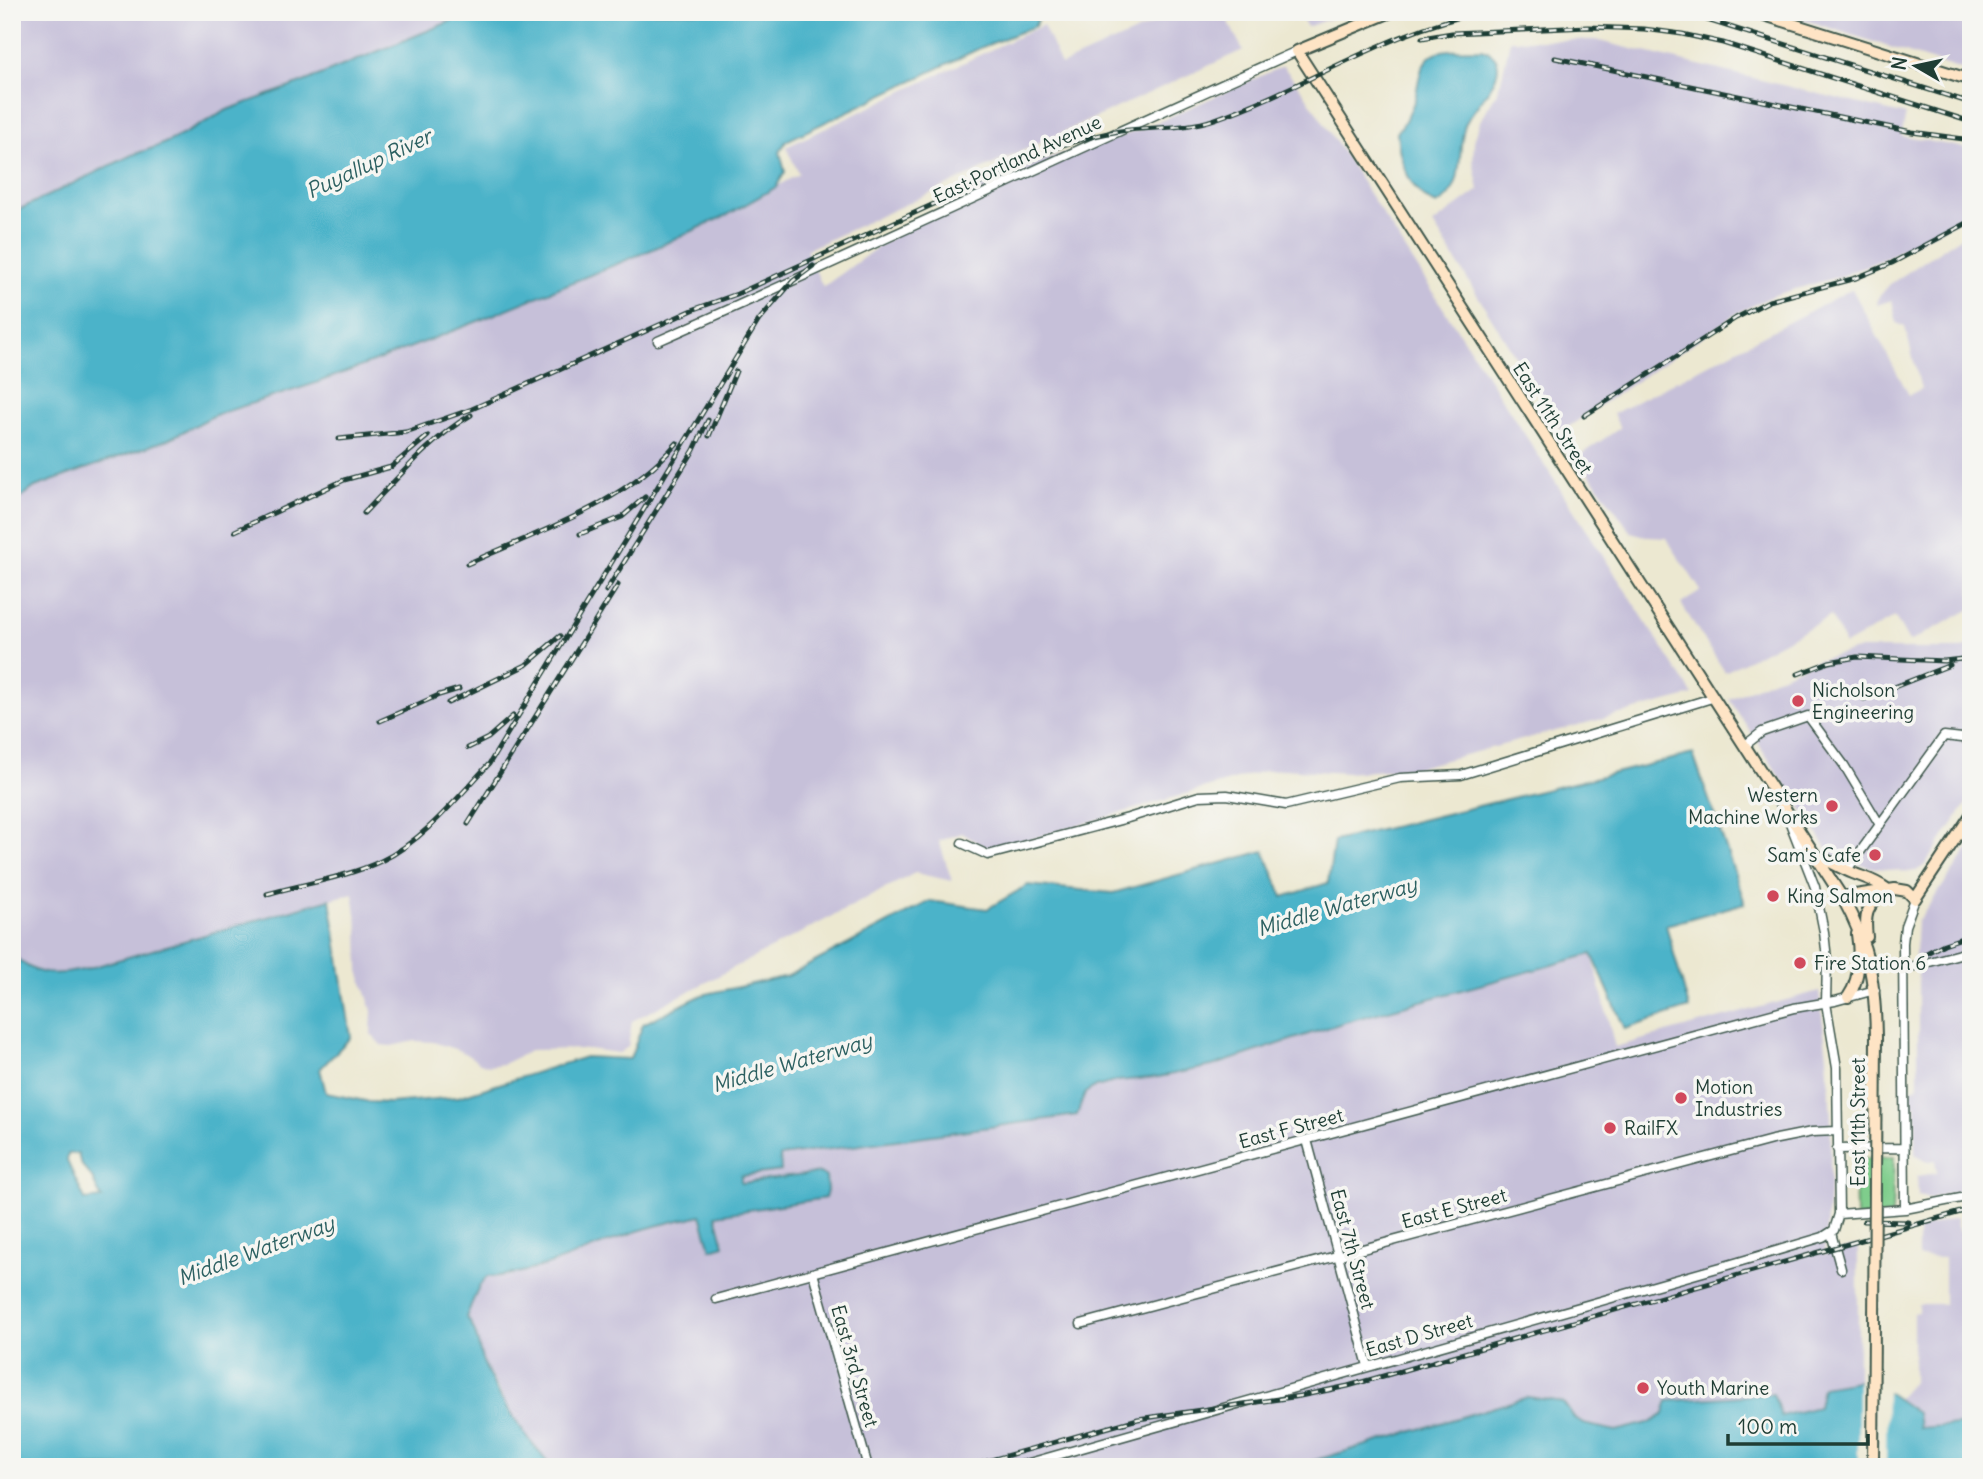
<svg xmlns="http://www.w3.org/2000/svg" width="1983" height="1479" font-family="Delius,sans-serif">
<style>
.industrial{fill:#c6c0d9}
.green{fill:#7fcd8c;stroke:#4f8560;stroke-width:2}
.water{fill:#4bb3c9;stroke:#35787e;stroke-width:2;fill-rule:evenodd}
.pier{fill:#ece8d1}
.lines{fill:none;stroke-linecap:round;stroke-linejoin:round}
.street-casing{stroke:#3e574c;stroke-width:11}
.secondary-casing{stroke:#3e574c;stroke-width:14}
.street{stroke:#fff;stroke-width:8}
.secondary{stroke:#fee4c5;stroke-width:10}
.rail-casing{stroke:#1f3d34;stroke-width:5}
.rail{stroke:#f6f6f2;stroke-width:2.5;stroke-dasharray:8;stroke-linecap:butt}
.secondary-bridge-casing{stroke:#3e574c;stroke-width:14;stroke-linecap:butt}
.secondary-bridge{stroke:#fee4c5;stroke-width:10}
.poi-dot{fill:#d1495b;stroke:#f6f6f2;stroke-width:2.5}
.labels{text-anchor:middle;stroke-width:7;stroke-linejoin:round;paint-order:stroke}
.street-label{font-size:19px;fill:#1f3d34;stroke:#f6f6f2}
.poi-label{font-size:19px;fill:#1f3d34;stroke:#f6f6f2;text-anchor:start}
.water-label{font-size:21px;font-style:italic;fill:#2c6061;stroke:#f6f6f2}
</style>
<rect width="100%" height="100%" fill="#f6f6f2"/>
<filter id="ink" filterUnits="userSpaceOnUse"><feTurbulence type="fractalNoise" baseFrequency=".0143" numOctaves="2"/><feDisplacementMap in="SourceGraphic" scale="14" xChannelSelector="R" yChannelSelector="G"/><feConvolveMatrix kernelMatrix="1 2 1 2 8 2 1 2 1" color-interpolation-filters="sRGB"/></filter>
<filter id="wash" filterUnits="userSpaceOnUse"><feTurbulence type="fractalNoise" baseFrequency=".00686" numOctaves="4" result="noise"/><feDisplacementMap in="SourceGraphic" scale="28" xChannelSelector="R" yChannelSelector="G"/><feGaussianBlur stdDeviation="1.57" result="paint"/><feColorMatrix in="noise" values="0 0 0 0 0 0 0 0 0 0 0 0 0 0 0 0 0 1.4 0 .05"/><feComposite in="paint" operator="in"/></filter>
<g filter="url(#wash)">
<rect width="100%" height="100%" fill="#ece8d1"/>
<path class="industrial" d="M12,12H473L301,83L227,110L180,136L156,147L131,155L12,213Z
M1200,12H1223L1243,50L806,250L823,287L889,239L978,188L1041,160L1140,130L1283,66L1305,94L1693,695L1415,768L1346,773L1282,769L1264,771L991,851L962,833L939,841L952,881L915,873L632,1021L628,1047L619,1053L588,1049L532,1050L503,1064L489,1066L480,1063L461,1051L433,1042L415,1041L391,1046L381,1045L371,1034L372,1011L359,971L358,928L353,893L83,970L60,975L39,973L24,966L12,954V504L35,487L169,439L215,415L313,384L478,321L696,230L799,174L786,147L1043,25L1061,65L1169,17L1194,15Z
M1298,12H1347L1307,27Z
M1780,12H1971V73L1805,20Z
M1510,40H1595L1906,115L1901,136L1971,149V213L1886,258L1841,276L1775,295L1739,312L1562,431L1433,224L1479,190L1473,161L1474,141L1480,121L1496,94L1501,81Z
M1971,230V609L1909,642L1895,617L1845,645L1831,616L1725,672L1681,604L1701,591L1666,538L1648,537L1631,532L1577,457L1620,428L1613,414L1852,289L1909,395L1921,389L1905,327L1897,323L1892,300L1877,305L1878,298L1890,284Z
M1971,646V797L1924,866L1916,871L1905,872L1870,867L1836,858L1827,848L1729,699L1814,661L1861,649H1957Z
M1971,846V1187L1928,1199L1918,1195L1917,1176L1937,1173L1935,1160L1928,1161L1915,1154L1916,1106L1910,1104L1911,1089L1918,1086V982L1915,954L1917,922Z
M1592,954L1615,1047L1819,991L1827,1056L1831,1119L1830,1181L1824,1255L1858,1245V1381L1823,1387L1818,1407L1781,1416L1727,1398L1668,1401L1664,1414L1652,1422L1616,1431L1583,1424L1574,1418L1563,1402L1528,1397L1293,1467H551L526,1437L507,1405L483,1362L473,1325L466,1317L479,1286L487,1277L507,1276L553,1264L636,1231L702,1215L711,1249L723,1245L716,1215L744,1208L740,1176L780,1171V1156L1077,1115L1085,1093L1093,1088L1117,1081L1159,1077L1212,1066L1345,1022Z
M1957,1217V1227L1962,1233H1971V1424L1918,1428L1917,1413L1897,1399L1913,1381V1313L1918,1312V1304H1944V1258L1918,1257V1229Z"/>
<path class="green" d="M1894,1157L1892,1215L1856,1218L1855,1159Z"/>
<path class="water" d="M473,12H1049L1038,17L1035,26L980,48L786,141L780,152L785,172L776,187L727,215L653,249L478,321L370,363L313,384L215,415L169,439L35,487L12,504V213L132,155L156,147L180,136L227,110L301,83Z
M1482,49C1523,63 1473,105 1465,125C1455,154 1468,187 1437,205C1410,194 1399,160 1397,133C1404,123 1411,111 1415,99C1419,83 1419,58 1438,52C1451,48 1469,50 1482,49Z
M1693,754L1745,903L1666,925L1689,1008L1625,1029L1592,954L1345,1022L1212,1066L1159,1077L1117,1081L1093,1088L1085,1093L1077,1115L780,1156L781,1171L741,1176V1183L820,1173L826,1177L827,1191L825,1198L716,1215L724,1245L711,1249L701,1215C678,1221 654,1225 632,1233C585,1250 538,1274 487,1277L479,1286L466,1317C478,1330 477,1346 483,1362C498,1399 526,1436 551,1467H12V954C35,977 53,976 83,970L330,899L351,1037L320,1069L326,1093L370,1102L390,1103L458,1097L585,1057L630,1059L643,1024L702,995L788,976L930,901L987,909L1028,885L1113,893L1264,851L1283,897L1328,883L1334,841ZM78,1153C81,1170 85,1166 92,1178C96,1185 97,1192 102,1198L85,1200L67,1161L68,1154Z
M1868,1379L1917,1413L1919,1428L1971,1424V1467H1293L1528,1397L1563,1402L1574,1418L1583,1424L1616,1431L1652,1422L1664,1414L1668,1401L1773,1394L1781,1416L1818,1407L1822,1387Z"/>
<path class="pier" d="M1869,1376L1887,1388L1886,1467H1858V1377Z"/>
</g>
<g filter="url(#ink)">
<g class="lines">
<g class="street-casing">
<path id="street" d="M658,341C872,247 1083,146 1297,51
M1744,746L1762,732L1808,716L1844,765L1880,825
M962,843L988,855L1128,818L1199,796L1227,795L1286,805L1400,778L1461,775L1712,698
M1847,870L1944,736L1971,739
M1903,969L1971,951
M1307,1140L1368,1366
M1837,1149L1904,1148
M1905,1209L1903,943L1905,926L1915,899
M1839,1214L1905,1209L1971,1196
M1831,1233L1841,1269
M813,1273L868,1467
M716,1299L1794,1008L1835,1001L1875,990
M1081,1324L1772,1140L1812,1132L1837,1131
M1015,1467L1735,1263L1823,1237L1834,1230L1839,1214L1837,1068L1826,1003L1827,959L1824,932L1815,887L1790,823"/>
</g>
<g class="secondary-casing">
<path id="secondary" d="M1391,12L1297,51L1842,897C1870,948 1875,980 1876,1037
M1755,12L1971,80
M1816,856C1828,860 1835,865 1846,870C1862,878 1870,877 1887,889
M1842,897L1895,889L1907,891L1915,899L1971,815
M1867,937C1864,913 1867,907 1884,891
M1848,997C1860,980 1860,954 1857,934"/>
</g>
<use href="#street" class="street"/>
<use href="#secondary" class="secondary"/>
<g class="rail-casing">
<path id="rail" d="M1682,12L1971,103
M1422,38L1452,33L1588,27L1644,29L1682,34L1723,43L1971,122
M1555,58L1912,132L1971,140
M1584,416L1736,318L1769,301L1856,278L1892,263L1971,221
M709,436L736,371
M339,439L406,432L472,409L695,309L737,294L1063,145C1081,139 1101,134 1120,131C1152,126 1184,130 1215,119C1306,88 1387,30 1483,12
M364,513C396,480 431,438 471,415
M235,531L344,480L391,467L428,436
M580,534L622,517L645,497
M467,564C540,531 624,504 677,443
M606,591L694,450L708,420
M1798,674L1829,662L1857,657L1944,661L1971,658
M1864,699L1950,665
M448,703L526,665L560,636
M380,721L439,695L459,689
M468,748L488,738L513,716
M468,824L618,585
M267,894C303,884 348,877 381,861C423,841 458,797 489,764L759,320L793,281L813,266
M1919,957L1944,944L1971,935
M1864,1221L1909,1222
M966,1467L1138,1419L1300,1396L1348,1386L1971,1209"/>
</g>
<use href="#rail" class="rail"/>
<g class="secondary-bridge-casing">
<path id="secondary-bridge" d="M1873,1467L1876,1037"/>
</g>
<use href="#secondary-bridge" class="secondary-bridge"/>
</g>
</g>
<g class="poi-dot">
<circle cx="1798" cy="701" r="7"/>
<circle cx="1832" cy="806" r="7"/>
<circle cx="1875" cy="855" r="7"/>
<circle cx="1773" cy="896" r="7"/>
<circle cx="1800" cy="963" r="7"/>
<circle cx="1681" cy="1098" r="7"/>
<circle cx="1610" cy="1128" r="7"/>
<circle cx="1643" cy="1388" r="7"/>
</g>
<g class="labels">
<g class="street-label">
<text transform="translate(1017 159) rotate(-25)" y="7">East Portland Avenue</text>
<text transform="translate(1553 418) rotate(57)" y="7">East 11th Street</text>
<text transform="translate(1858 1122) rotate(-90)" y="7">East 11th Street</text>
<text transform="translate(1291 1128) rotate(-15)" y="7">East F Street</text>
<text transform="translate(1454 1208) rotate(-15)" y="7">East E Street</text>
<text transform="translate(1353 1249) rotate(75)" y="7">East 7th Street</text>
<text transform="translate(1419 1335) rotate(-16)" y="7">East D Street</text>
<text transform="translate(855 1366) rotate(74)" y="7">East 3rd Street</text>
</g>
<g class="poi-label">
<text x="1812" y="697">Nicholson<tspan x="1812" dy="22">Engineering</tspan></text>
<text x="1818" y="802" text-anchor="end">Western<tspan x="1818" dy="22">Machine Works</tspan></text>
<text x="1861" y="862" text-anchor="end">Sam's Cafe</text>
<text x="1787" y="903">King Salmon</text>
<text x="1814" y="970">Fire Station 6</text>
<text x="1695" y="1094">Motion<tspan x="1695" dy="22">Industries</tspan></text>
<text x="1624" y="1135">RailFX</text>
<text x="1657" y="1395">Youth Marine</text>
</g>
<g class="water-label">
<text transform="translate(369 164) rotate(-25)" y="7">Puyallup River</text>
<text transform="translate(1337 907) rotate(-16)" y="7">Middle Waterway</text>
<text transform="translate(792 1063) rotate(-16)" y="7">Middle Waterway</text>
<text transform="translate(256 1251) rotate(-20)" y="7">Middle Waterway</text>
</g>
</g>
<rect width="1983" height="1479" fill="none" stroke="#f6f6f2" stroke-width="42"/>
<g transform="translate(1916 66) rotate(279)" stroke="#f6f6f2" stroke-width="5" paint-order="stroke">
<path d="M0-5L12 26L0 18L-12 26Z" fill="#1f3d34"/>
<text y="-10" font-size="19" font-weight="bold" text-anchor="middle" fill="#1f3d34">N</text>
</g>
<path d="M1728 1434v10h140v-10" fill="none" stroke="#1f3d34" stroke-width="3.5"/>
<text x="1738" y="1434" font-size="21" fill="#1f3d34" stroke="#f6f6f2" stroke-width="5" paint-order="stroke">100 m</text>
</svg>
